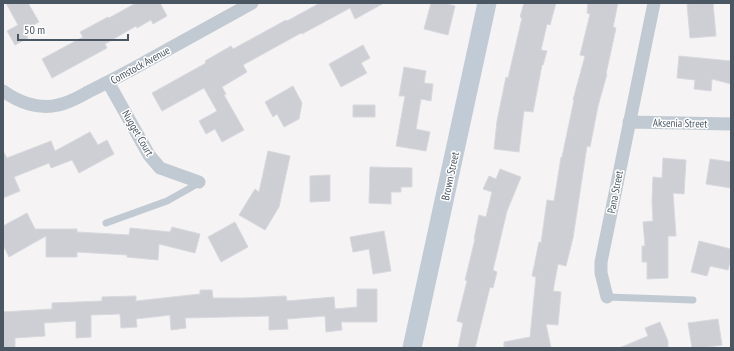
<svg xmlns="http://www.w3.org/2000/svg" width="734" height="351" font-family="'PT Sans Narrow',sans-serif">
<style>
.building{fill:#cdcfd5;stroke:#d7d9de}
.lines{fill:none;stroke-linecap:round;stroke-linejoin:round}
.lane{stroke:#c1cad2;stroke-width:7}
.street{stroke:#c1cad2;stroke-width:13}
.secondary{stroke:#c1cbd6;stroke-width:19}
.labels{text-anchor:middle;stroke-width:3;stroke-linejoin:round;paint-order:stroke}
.street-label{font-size:11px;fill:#4a5661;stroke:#fff}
</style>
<rect width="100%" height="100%" fill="#f5f3f3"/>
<path class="building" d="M6,3H28L39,22L24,30L28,38L15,45L7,31L18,25Z
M136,3H160L167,16L153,24L151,20L137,28L136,26L105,44L107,48L52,78L42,59L83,37L80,32L108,17L109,18Z
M320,3H384L355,19L350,8L302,34L301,33L243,65L247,72L222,87L226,94L224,95L244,130L222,142L215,129L206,134L199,121L217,111L204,88L162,111L152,93L206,63L205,61L231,46L233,49L286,20L287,21Z
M431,3H444L455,6L448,35L424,29Z
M524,3H556L550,25L547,24L541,50L547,51L543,65H542L533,112L524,111L519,152L494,149L497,121L506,77L508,78L522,18L520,17Z
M588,3H618L613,27L616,28L606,74H607L598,106L590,147L587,146L573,238L566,266L558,264L553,291L561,292L558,325L546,324L551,348H504V342L530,337L536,277L532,276L539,242L541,243L547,200L554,201L561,157H562L574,100H573L585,56L580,55L590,14L587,13Z
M701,3H713L716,36L690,38L687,4Z
M363,45L370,58L361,63L367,73L341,87L329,64Z
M679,56L731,61V84L712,79L711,91L694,89L695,80L677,78Z
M404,67L426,71L424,83L433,84L431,101L421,99L416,129L430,132L426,151L396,146L405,96H399Z
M293,86L302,103L299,119L284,127L277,114L273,117L265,102Z
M353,105H375V117H353Z
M90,132L98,145L107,140L114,154L79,173L72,160L51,168L49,163L14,177L20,191L3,198V151L7,158L51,141L55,151Z
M268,151L290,156L279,207L265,230L239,215L255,189L259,192Z
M663,158L686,160L684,194L673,193L676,236H668V278L647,279V262H642V246H645L643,222L653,221L652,202L653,177L662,178Z
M710,159L731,162V188L706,184Z
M370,167L412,168V187H401V192H391V204L369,203Z
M500,169L521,177L507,211L493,270L497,272L493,288L490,287L475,348H458L463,323L457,321L467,281L465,280L475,239H474L479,215L486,217L492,192L483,189L489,176L496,179Z
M330,175V201L310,202V176Z
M27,213L35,229H77V232L129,235L130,228L170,232L172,227L200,234L195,253L159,244L158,260L127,257V255L77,252V257H46V236L9,257L3,245V226Z
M235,222L248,247L221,262L208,237Z
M384,231L391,271L373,274L369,249L353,252L350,237Z
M699,241L731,249V259L728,270L710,266L707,276L691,272Z
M357,289H377V322H341L342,330L326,332L325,316L287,319L288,329L269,330V316L185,318L186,328L171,330L170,315L136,319L137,327L121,328L120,314L91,315V337L76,338V321L44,323L45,336L15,338V348H3V312L52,309V303L102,301V297L136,296V301L200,294V290H212L213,298H243L286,296L287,301L334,297L335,309L357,307Z
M718,319L722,345L700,348H692L688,323Z
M660,322L668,341V348H619L648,336L645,328Z"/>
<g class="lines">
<path class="lane" d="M106,223L167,201L199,183
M607,297L693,300"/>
<path class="street" d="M108,82L149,155L160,168L199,182
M3,91C18,102 39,110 58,105C69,103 79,97 88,92C102,85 116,78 129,71C170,48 211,26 252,3
M629,122L731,124
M607,297L601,273V262L654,3"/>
<path class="secondary" d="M412,348L487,3"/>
</g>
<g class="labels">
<g class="street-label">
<text transform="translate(140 65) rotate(-29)" y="4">Comstock Avenue</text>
<text transform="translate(680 123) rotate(1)" y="4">Aksenia Street</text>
<text transform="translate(138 133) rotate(60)" y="4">Nugget Court</text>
<text transform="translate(450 176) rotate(-78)" y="4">Brown Street</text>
<text transform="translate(615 192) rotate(-79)" y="4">Pana Street</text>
</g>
</g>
<rect width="734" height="351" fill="none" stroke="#4a5661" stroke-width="8"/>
<path d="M18 34v6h110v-6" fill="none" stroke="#4a5661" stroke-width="2"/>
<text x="24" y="34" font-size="12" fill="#4a5661" stroke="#ffffff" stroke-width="3" paint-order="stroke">50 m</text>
</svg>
